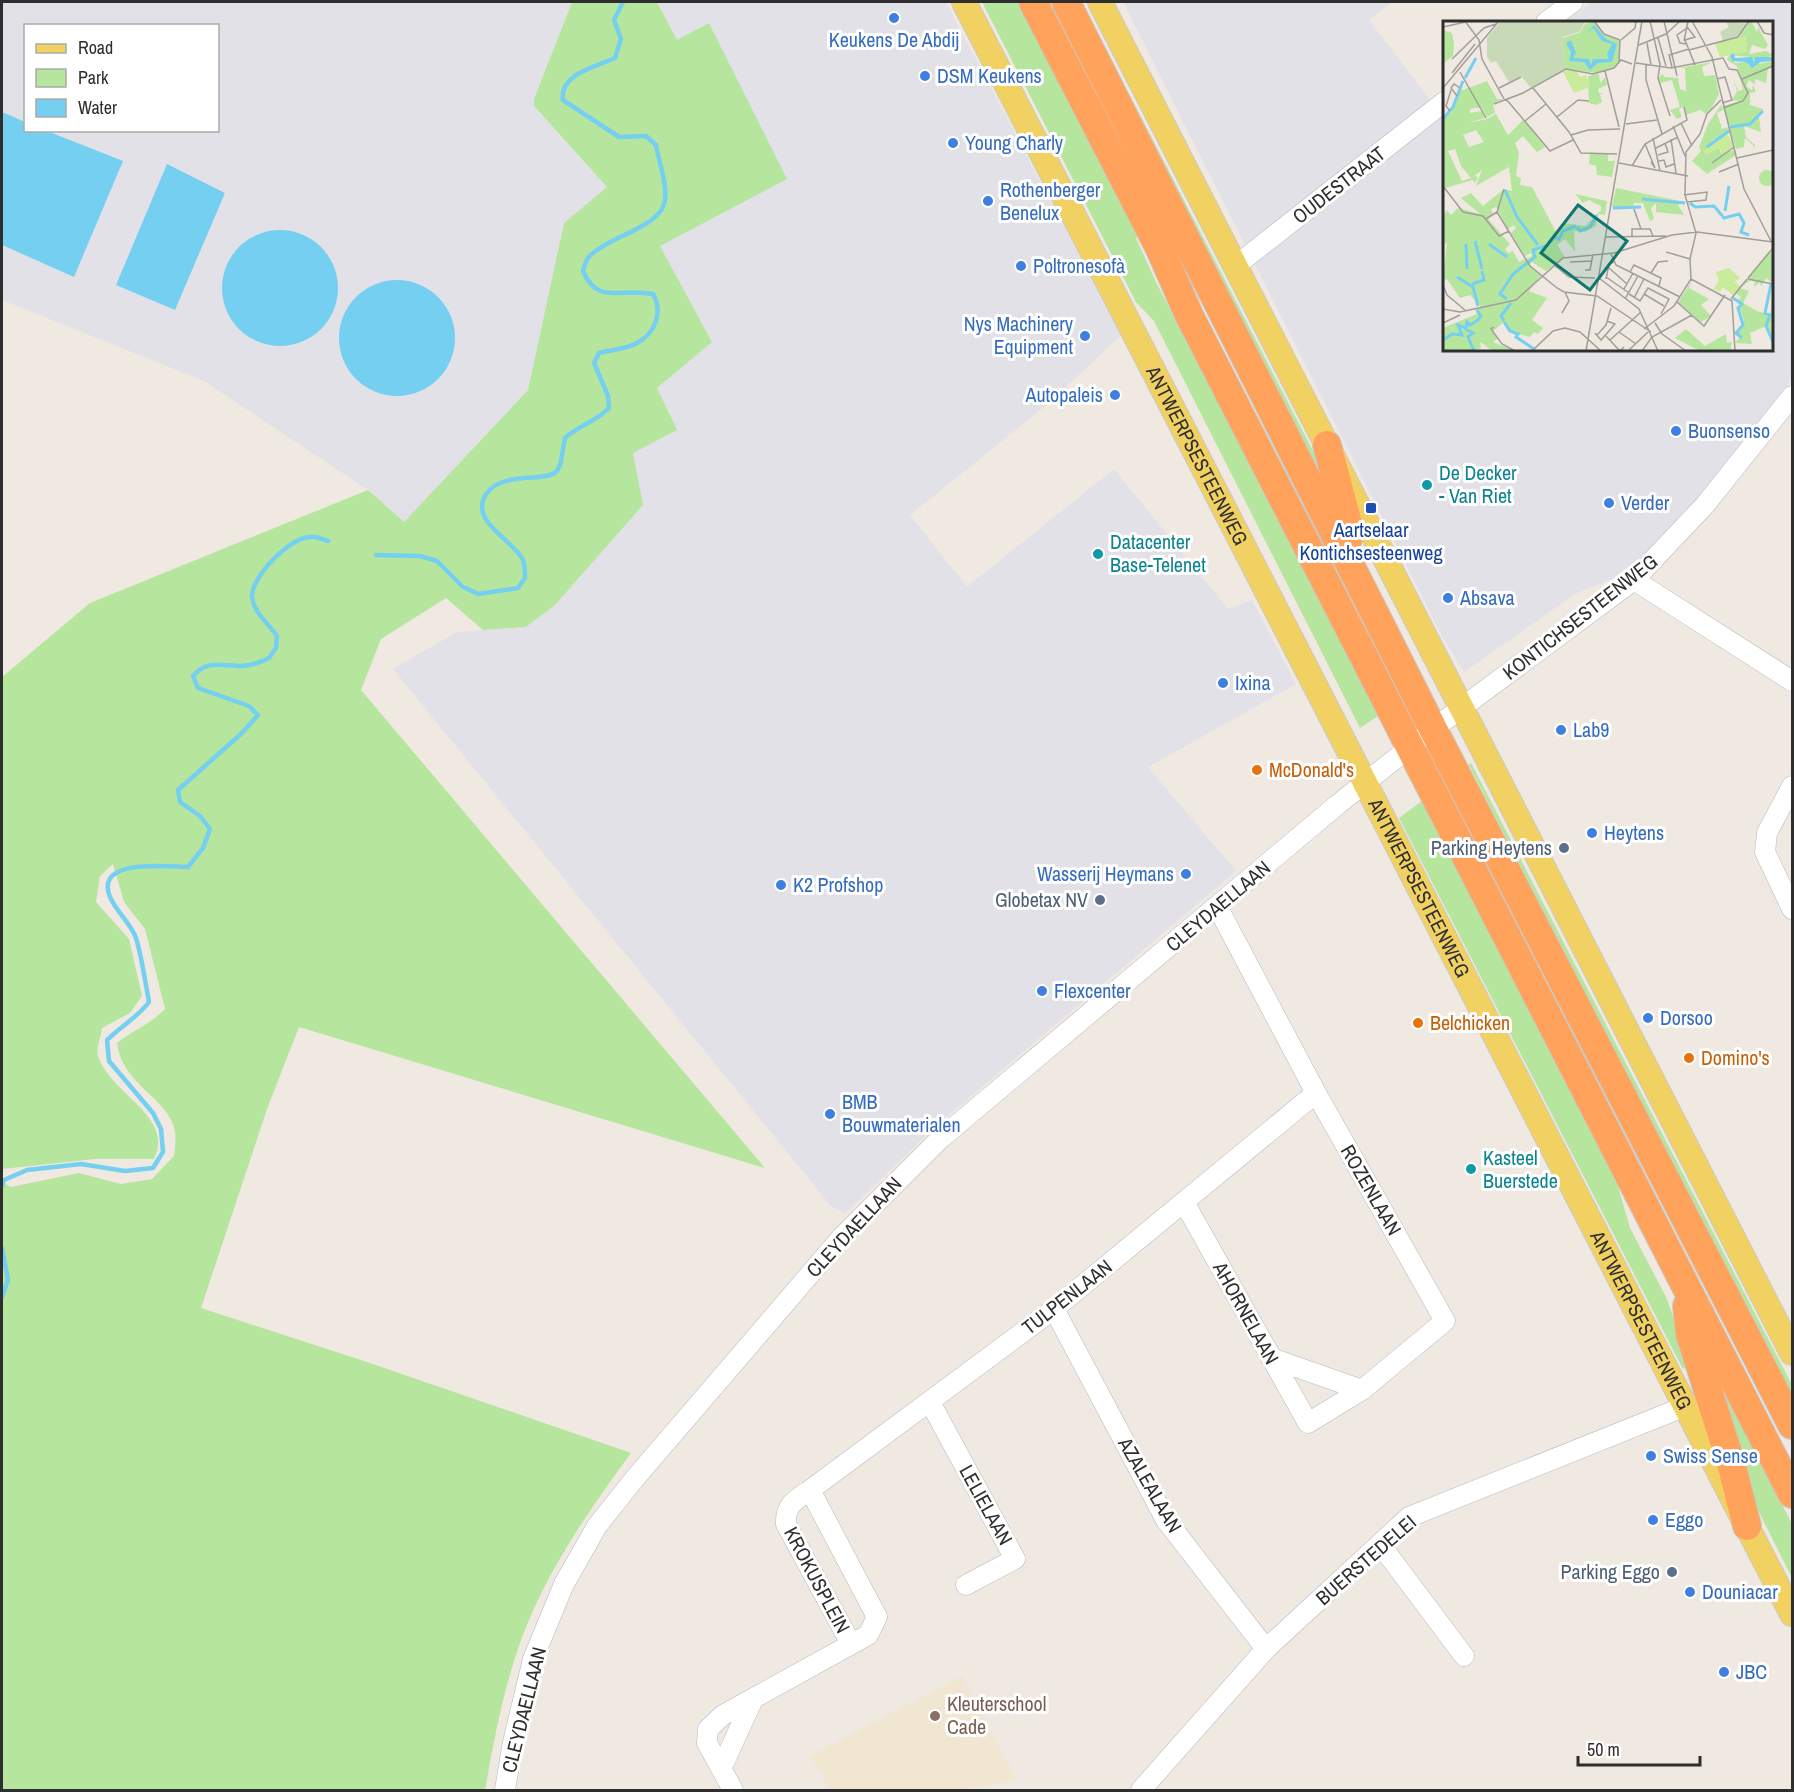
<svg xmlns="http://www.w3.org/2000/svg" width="1794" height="1792" font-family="'Archivo Narrow',sans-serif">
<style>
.industrial{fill:#e3e1e8;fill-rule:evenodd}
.education{fill:#f0e6d1}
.green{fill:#b6e59e}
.water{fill:#75cff0}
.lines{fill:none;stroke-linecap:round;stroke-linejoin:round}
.stream{stroke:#75cff0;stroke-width:4.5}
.minor-casing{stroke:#b4b7c1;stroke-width:21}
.major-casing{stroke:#c9c9c9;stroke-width:26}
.highway-casing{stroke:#c9c9c9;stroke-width:30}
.minor{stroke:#fff;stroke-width:20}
.major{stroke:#f2d163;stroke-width:24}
.highway{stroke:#ffa35c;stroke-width:28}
.shop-dot{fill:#3f7fe0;stroke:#fff;stroke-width:2}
.culture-dot{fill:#0f9aa8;stroke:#fff;stroke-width:2}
.transit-dot{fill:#1a4fb4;stroke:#fff;stroke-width:2}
.food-dot{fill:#e8710a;stroke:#fff;stroke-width:2}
.service-dot{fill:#5c6f8a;stroke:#fff;stroke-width:2}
.education-dot{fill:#8d6e63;stroke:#fff;stroke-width:2}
.labels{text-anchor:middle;stroke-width:6;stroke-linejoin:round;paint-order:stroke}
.shop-label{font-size:20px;fill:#366cbe;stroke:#fff;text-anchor:start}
.street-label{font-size:20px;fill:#2e2e2e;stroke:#fff}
.culture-label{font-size:20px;fill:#0d838f;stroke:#fff;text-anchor:start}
.transit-label{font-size:20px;fill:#164399;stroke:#fff}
.food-label{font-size:20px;fill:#c56008;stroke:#fff;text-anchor:start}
.service-label{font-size:20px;fill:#4e5e75;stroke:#fff;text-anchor:end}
.education-label{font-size:20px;fill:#785e54;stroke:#fff;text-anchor:start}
.inset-river{fill:none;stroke:#75cff0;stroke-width:3}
.inset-road{fill:none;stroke:#a29e99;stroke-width:1.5}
.view{fill:#0f766e;fill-opacity:0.15;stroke:#0f766e;stroke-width:3}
.inset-edge{fill:none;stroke:#2e2e2e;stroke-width:3}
</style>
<rect width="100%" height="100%" fill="#efe9e1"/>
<path class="industrial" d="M2,2H572L534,99V106L607,187L564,223L528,390L403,523L368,490L204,381L2,300ZM26,26H218V130H26Z
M657,2H946L1121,335L1049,403L910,515L967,587L1114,469L1228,609L1252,600L1296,684L1148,767L1236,871L930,1131L845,1214L831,1206L393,669L457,632L526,627L555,605L643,505L633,453L656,388L712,342L659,246L786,179L709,23L677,41Z
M1123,2H1392L1369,20L1444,118V350H1772V22H1565L1592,2H1792V379L1702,495L1665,537L1624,574L1575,594L1464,672L1440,632Z"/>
<path class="education" d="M962,1676L1017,1780L960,1790H830L810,1756Z"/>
<path class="green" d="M572,2H657L677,40L709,23L787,179L660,246L712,342L657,388L677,430L633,453L643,505L555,605L526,627L483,630L446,598L381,639L361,690L765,1168L299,1027L267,1109L201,1308L364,1361L631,1453C588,1512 545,1573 520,1643C503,1691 494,1740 485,1790H2V1182L11,1187L79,1173L121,1184L152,1179L174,1156C175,1149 176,1139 175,1132C170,1098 122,1086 117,1043C133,1030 151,1024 165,1009L145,929L124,902L113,864L100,876L96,902L129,939L142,996L130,1013L102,1028C101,1036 96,1049 98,1056C110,1094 175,1116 154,1159H95L2,1169V677L90,603L368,490L404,522L528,390L564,223L607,187L534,106V99Z
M982,2H1022L1141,233L1136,238L1155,280L1378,716L1360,728L1154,321L1136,302Z
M1076,2H1082L1331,486L1333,503Z
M1471,763L1792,1385V1399L1469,765Z
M1422,801L1616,1179L1630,1228L1666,1297L1691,1364L1683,1369L1399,818Z
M1712,1367L1792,1524V1578L1756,1506Z"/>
<path class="water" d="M2,112L25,122L26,130L47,131L123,161L74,277L2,245Z
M167,164L225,193L175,310L116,285Z
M222 288a58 58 0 1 1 116 0a58 58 0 1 1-116 0Z
M339 338a58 58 0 1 1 116 0a58 58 0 1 1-116 0Z"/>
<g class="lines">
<path class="stream" d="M376,555L420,556L437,561L463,587L478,594L518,588L525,578C525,572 525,566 523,560C513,539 467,521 487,493C494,482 511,479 524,478C565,476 558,473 565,438C578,426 597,421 609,408L608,396L594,363L599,353C611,350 627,349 637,343C656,333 663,311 653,294C621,287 598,306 583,271C584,267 586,261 588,258C605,237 662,228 665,200C667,182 659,163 656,145L646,136L619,137L563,100C559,74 596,67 615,58L621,39L614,20L623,2
M2,1186L4,1180L27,1170L81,1164L125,1171L153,1168L163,1152L161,1129L153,1113L109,1061L107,1040C121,1026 138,1017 149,1002C145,981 142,958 136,938C131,924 117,912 111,899C91,857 168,867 188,867L203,848L210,829L200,816L180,802L178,790L242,733L258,715L249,706L198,688L193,676C208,659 222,666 241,666C251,666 261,662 269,658L276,648L277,636C269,624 254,613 252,597C251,577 290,537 310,537C315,536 322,539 328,541
M2,1248L8,1280L2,1297"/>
<g class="minor-casing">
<path id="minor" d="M1546,22L1573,2
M1234,267L1444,102
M1634,580L1792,681
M1792,786L1767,833L1765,852L1792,909
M1184,1202L1308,1423L1362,1390L1445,1321L1316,1093L1218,908
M1054,1309L1166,1520L1266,1649
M1271,1358L1362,1390
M930,1402L1015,1559L966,1585
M810,1490L1054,1309L1316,1093
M1380,1544L1464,1656
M721,1769L753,1699
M505,1790L513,1742L533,1659L564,1584L597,1526L636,1477L841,1238L940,1139L1337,805L1433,729L1634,580L1705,505L1792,396
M733,1790L707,1743L708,1729L723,1715L868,1635L877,1617L810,1490C795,1500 785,1505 786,1524L851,1644
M1141,1790L1266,1649L1409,1517L1686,1406"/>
</g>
<g class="major-casing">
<g id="major">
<path id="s1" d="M964,2L1792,1614"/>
<path d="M1100,2L1792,1353"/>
</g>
</g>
<g class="highway-casing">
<path id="highway" d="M1033,2L1160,249L1189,315L1792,1494
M1066,2L1433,729L1792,1425
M1327,445L1347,520L1348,539
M1687,1306L1690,1334L1731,1463L1747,1526"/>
</g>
<use href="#minor" class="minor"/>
<use href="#major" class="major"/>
<use href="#highway" class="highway"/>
</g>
<g class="shop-dot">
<circle cx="894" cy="18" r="6"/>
<circle cx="925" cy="76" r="6"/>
<circle cx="953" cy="143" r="6"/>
<circle cx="988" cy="201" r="6"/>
<circle cx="1021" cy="266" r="6"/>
<circle cx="1085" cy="336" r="6"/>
<circle cx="1115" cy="395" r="6"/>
<circle cx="1676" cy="431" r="6"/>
<circle cx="1609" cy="503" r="6"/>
<circle cx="1448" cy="598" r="6"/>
<circle cx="1223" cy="683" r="6"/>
<circle cx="1561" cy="730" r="6"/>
<circle cx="1592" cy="833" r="6"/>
<circle cx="1186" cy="874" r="6"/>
<circle cx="781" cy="885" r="6"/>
<circle cx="1042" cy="991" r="6"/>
<circle cx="1648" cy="1018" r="6"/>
<circle cx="830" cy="1114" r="6"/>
<circle cx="1651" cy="1456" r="6"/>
<circle cx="1653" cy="1520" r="6"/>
<circle cx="1690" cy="1592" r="6"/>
<circle cx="1724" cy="1672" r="6"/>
</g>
<g class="culture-dot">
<circle cx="1427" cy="485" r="6"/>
<circle cx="1098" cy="554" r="6"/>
<circle cx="1471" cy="1169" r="6"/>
</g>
<rect class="transit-dot" x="1365" y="502" width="12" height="12" rx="3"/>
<g class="food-dot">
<circle cx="1257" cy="770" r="6"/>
<circle cx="1418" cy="1023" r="6"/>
<circle cx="1689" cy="1058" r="6"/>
</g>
<g class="service-dot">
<circle cx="1564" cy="848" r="6"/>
<circle cx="1100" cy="900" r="6"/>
<circle cx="1672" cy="1572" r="6"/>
</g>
<circle class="education-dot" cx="935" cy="1716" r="6"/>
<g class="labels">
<g class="shop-label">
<text x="894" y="47" text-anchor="middle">Keukens De Abdij</text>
<text x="937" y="83">DSM Keukens</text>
<text x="965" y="150">Young Charly</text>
<text x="1000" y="197">Rothenberger<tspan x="1000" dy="23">Benelux</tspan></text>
<text x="1033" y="273">Poltronesofà</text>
<text x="1073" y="331" text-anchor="end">Nys Machinery<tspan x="1073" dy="23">Equipment</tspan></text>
<text x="1103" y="402" text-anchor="end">Autopaleis</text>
<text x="1688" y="438">Buonsenso</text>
<text x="1621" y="510">Verder</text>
<text x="1460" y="605">Absava</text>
<text x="1235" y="690">Ixina</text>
<text x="1573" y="737">Lab9</text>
<text x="1604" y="840">Heytens</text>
<text x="1174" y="881" text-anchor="end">Wasserij Heymans</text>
<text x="793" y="892">K2 Profshop</text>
<text x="1054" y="998">Flexcenter</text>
<text x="1660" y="1025">Dorsoo</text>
<text x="842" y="1109">BMB<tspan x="842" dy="23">Bouwmaterialen</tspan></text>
<text x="1663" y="1463">Swiss Sense</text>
<text x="1665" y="1527">Eggo</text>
<text x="1702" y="1599">Douniacar</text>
<text x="1736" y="1679">JBC</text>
</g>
<g class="street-label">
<text transform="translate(1339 185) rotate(-38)" y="7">OUDESTRAAT</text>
<text dy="7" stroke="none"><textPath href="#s1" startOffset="510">ANTWERPSESTEENWEG</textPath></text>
<text transform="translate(1580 617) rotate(-38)" y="7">KONTICHSESTEENWEG</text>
<text dy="7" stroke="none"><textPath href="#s1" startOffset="996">ANTWERPSESTEENWEG</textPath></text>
<text transform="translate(1218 906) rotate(-40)" y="7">CLEYDAELLAAN</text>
<text transform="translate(1371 1190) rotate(60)" y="7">ROZENLAAN</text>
<text transform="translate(854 1227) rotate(-47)" y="7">CLEYDAELLAAN</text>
<text transform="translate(1067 1297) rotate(-38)" y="7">TULPENLAAN</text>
<text transform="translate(1246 1313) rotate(61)" y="7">AHORNELAAN</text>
<text dy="7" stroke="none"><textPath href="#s1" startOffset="1482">ANTWERPSESTEENWEG</textPath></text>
<text transform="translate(1150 1485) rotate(60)" y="7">AZALEALAAN</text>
<text transform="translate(986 1505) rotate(61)" y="7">LELIELAAN</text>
<text transform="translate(1366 1560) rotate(-41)" y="7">BUERSTEDELEI</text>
<text transform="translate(817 1580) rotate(62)" y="7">KROKUSPLEIN</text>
<text transform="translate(524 1710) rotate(-76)" y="7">CLEYDAELLAAN</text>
</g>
<g class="culture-label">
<text x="1439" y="480">De Decker<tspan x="1439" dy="23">- Van Riet</tspan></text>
<text x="1110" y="549">Datacenter<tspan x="1110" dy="23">Base-Telenet</tspan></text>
<text x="1483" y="1165">Kasteel<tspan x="1483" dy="23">Buerstede</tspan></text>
</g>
<g class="transit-label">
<text x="1371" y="537">Aartselaar<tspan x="1371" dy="23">Kontichsesteenweg</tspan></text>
</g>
<g class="food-label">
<text x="1269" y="777">McDonald's</text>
<text x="1430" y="1030">Belchicken</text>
<text x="1701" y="1065">Domino's</text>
</g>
<g class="service-label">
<text x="1552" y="855">Parking Heytens</text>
<text x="1088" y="907">Globetax NV</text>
<text x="1660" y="1579">Parking Eggo</text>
</g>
<g class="education-label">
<text x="947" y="1711">Kleuterschool<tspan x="947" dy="23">Cade</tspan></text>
</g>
</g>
<g transform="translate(1443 21)">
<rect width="330" height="330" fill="#efe9e1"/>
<path d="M151,0L161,14L177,20V38L172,46L154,52L122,48L119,17L136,12L142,3ZM302,1H309L314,11L315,6L325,24L322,28L309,24L306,33L323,30L330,34L311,43L308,36L287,34L292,42L303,41L306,45L330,40V47H325L323,62L312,58V64L306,59L303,65L309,69L310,64L313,71L307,72V84L320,88L316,96L318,111L301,105L303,116L312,124L309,134L311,125L302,117L301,126L293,128L286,106L290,104H286L280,85L297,80L289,79L294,70L290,56L295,70L300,69L294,45L284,39L288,30H296L297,16L305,4ZM0,9L9,12L11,23L10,35L0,43ZM269,41L259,46L261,55L272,54L276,73L269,86L263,93L257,89L243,94L241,86L236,88L239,96L234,98L227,89L237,86L229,59L217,62L216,56L220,53L221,56L235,57L237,68L243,70L242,47H236ZM156,53L157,62L162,56L164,64L155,68L156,72H162L157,73L159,81L153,84L146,82L145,55ZM44,60L54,78H60L50,83L52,92L44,96L38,86L27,88V92L39,90L42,97L25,102L44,98L53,93L65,114L80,99L102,126L94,131L80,115L72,122L76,132L73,155L78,157L77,164L89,166L113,211L120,202L142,205L158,189V185L146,179L140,182L132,173L164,180L162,194L155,193L153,205L142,211L131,210L132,231L122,218L114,224L122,236L103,250L89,241L86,244L98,254L86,270L104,277L89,299L100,307L95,313L91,311L87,316L67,311L61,301L50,310L55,317L50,321L72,330H50L37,321L38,327L33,330H0V307L34,293L32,289L38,285L27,274L17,277L4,258L0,260L4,222L0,223V194L4,189L8,194L15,187L37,193L18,177L28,172L40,185L61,168L69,170L66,146L33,165L39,149L31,155L35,156L32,162L30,159L2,167L0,163V93L8,92L17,70ZM33,109L41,121L26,126L20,114ZM12,128L18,145L28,157L19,160L5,130ZM53,186L65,208L71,204L73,207L68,212L82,235L88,232L89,235L76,241L70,230L65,232L62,228L67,223L45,198L50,193L48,188ZM278,84L280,89L274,92L279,108L284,106L286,110L269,120L263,134L272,121L279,132L292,129L293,134L264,153L249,140L258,130L256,126L265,103ZM147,132L165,133V140H171L173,134L169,156L154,154L153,145L146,143ZM316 157a8 8 0 1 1 16 0a8 8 0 1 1-16 0ZM173,167L242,181L235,184L241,194L213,191V182L208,187L211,198L207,200L200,182H191L190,187L169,186ZM325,231L330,232V263L323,257L318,266L317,261L311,266L312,261L308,259L297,267L306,270L300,282L314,290L327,294L329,282L330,321L323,305L307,312L309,323L292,322L297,316L294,311L301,300L295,281L298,276L293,272ZM249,260L246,267L266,278L258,284L268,295L258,301L235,281ZM243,308L262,325L283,313L284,322L289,321L287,330H257L232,317Z" fill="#b6e59e" fill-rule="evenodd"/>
<path d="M58,0H143L136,11L119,16L122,48L88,67L78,55L66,61L53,40L48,42L44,36V17ZM286,0L305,3L298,14L280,20L277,11L286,6L283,1Z" fill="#c8d9b8"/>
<path d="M304,15V31L277,36L272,22ZM125,49L133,50L137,56L143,54L147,66L131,72L120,51ZM285,113L290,125L280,133L276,127L263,134L261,130L266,125ZM286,247L297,257L291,261L297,265L291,275L280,266L277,271L271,268L276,259L273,251Z" fill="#c9ec9a"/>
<path d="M151,4L163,18L174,23L169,41L155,42L147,49L141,41L126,40L128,31L123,22L128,19L133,32L130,37L146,38L148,44L150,38H166L164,33L169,23L159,20L150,7L143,13ZM291,32L292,37L309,36L311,43L312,36H328L330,40L318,41L309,47L303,41L289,40L287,34Z" fill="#75cff0"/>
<path class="inset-river" d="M22,57L33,37M0,98L10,86L20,60M287,106L307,103L320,90M264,126L286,110M62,169L74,196L95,224M199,178L242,182M247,182L252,186L271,185L281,197L296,193L301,202L298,211L306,214M170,187L198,186M282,190L286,165M134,206L137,210L147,206L154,194M32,220L39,248M23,223L24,248M46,223L64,236M14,256L30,266L35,285M29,263L41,259L39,250M328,263L322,292L327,294L323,305L330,321M290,277L299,283L295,287L300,304L293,312L299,317M64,278L57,273L70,253L92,236L90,229L105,224L111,216L116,218L120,210L133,205M61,300L58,295L68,282M61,301L67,310L75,313L73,316L91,328M22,308L30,312L25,316L31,330M0,319L9,313L19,314L15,304L23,307L24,301L27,304L35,299L38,295L34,289"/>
<path class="inset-road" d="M22,0L36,19L39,38L61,78M151,0L161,13L177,19M207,0L217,43L215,57L227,95M221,0L234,55M249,0L269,36L301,168L328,220M314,0L321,12L330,14M0,6L27,0M244,7L234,14L237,22L244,23M215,17L223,45M178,19L192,7L193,0M242,19L252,44M242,19L252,16L244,6M241,20L245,0M204,22L208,44M196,24L223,13L237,0M246,29L295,16L306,0M9,38L41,7L53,3M176,41L177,19M193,42L228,47L280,37L286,48L294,49L305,72L300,80L280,87M203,44V59L219,113M229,46L226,34L246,28M162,50L176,106M17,51L43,97M9,52L32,23M274,58L282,56L289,79L279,82M299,58L330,45M0,67L56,0M56,67L78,56M90,67L126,111L138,132L174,133M14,75L8,67L11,63L17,67M63,78L107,130L130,119M51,83L80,72L123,48L150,53L171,47L178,39L189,43M7,90L3,85L8,69M114,96L135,79L146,80M82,100L103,83M238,102L249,125M183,103L214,99M230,105L242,135M128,114L145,109L177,108M210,117L217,150M228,118L233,152M202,123L212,147L208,141M213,127L235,116M215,134L225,131L222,122M294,137L330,129M216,140L221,139L223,146L231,143M176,142L245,155M269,142L291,126M189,145L202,123L244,99L241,86M276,151L296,143M0,165L20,191L40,195L56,215L66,210M241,174L264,171L263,179L244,181M191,188L198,208M54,191L87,245L114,267L121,271L154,275L208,311M43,198L54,191L61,168M189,215V208H207L210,215M163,216L223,215M223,231L247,238M168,233L173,244L237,276M127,241L149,240M111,244L126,256L152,257M165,246L184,263M142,249H147L150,233M187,251L191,244L218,257L216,265M208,252L215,241L225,240M163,256L186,272M156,257L196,288L215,330M305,257L330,227M163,258L166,243L171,241M248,258L289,280L292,330M305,258L330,263M0,264L4,274L22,289M181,268L190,252M186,273L197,280L205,267L226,278L218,293M201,273L221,285M191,277L201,258M182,278L195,255M288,278L304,258M234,281L261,305L282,274M0,288L17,291L73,279L120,237L171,232L229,214L254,211L330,221M119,292L126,280L122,271M0,302L17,294M212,302L219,313L243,330M51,306L48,308L59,323L72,330M201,308L231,285L248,258L247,238L253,212L242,174L243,131L257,113L264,93L278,79M176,311L193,323M152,312L158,319L172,303L164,300M154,314L163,304L168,287M162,314L177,330L181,326M167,319L198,291M89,330L110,310L122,307L137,311L158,330M143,330L199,0M185,330L205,311M199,330L209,316L249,294"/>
<path class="view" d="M135,184L184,220L147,269L98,232Z"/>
<rect width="330" height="330" class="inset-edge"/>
</g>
<rect width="1794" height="1792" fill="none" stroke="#2e2e2e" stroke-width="6"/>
<rect x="24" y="24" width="195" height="108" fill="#ffffff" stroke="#ababab" stroke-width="1.5"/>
<rect x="36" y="44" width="30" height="9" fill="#f2d163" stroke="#ababab" stroke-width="1.5"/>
<text x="78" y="54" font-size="18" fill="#2e2e2e">Road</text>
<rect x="36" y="69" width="30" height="18" fill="#b6e59e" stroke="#ababab" stroke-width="1.5"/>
<text x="78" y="84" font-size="18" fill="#2e2e2e">Park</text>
<rect x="36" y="99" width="30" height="18" fill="#75cff0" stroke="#ababab" stroke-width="1.5"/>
<text x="78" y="114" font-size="18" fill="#2e2e2e">Water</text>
<path d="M1578 1756v9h122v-9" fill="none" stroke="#2e2e2e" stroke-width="3"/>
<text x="1587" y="1756" font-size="18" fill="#2e2e2e" stroke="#ffffff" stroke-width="4.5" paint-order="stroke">50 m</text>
</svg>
